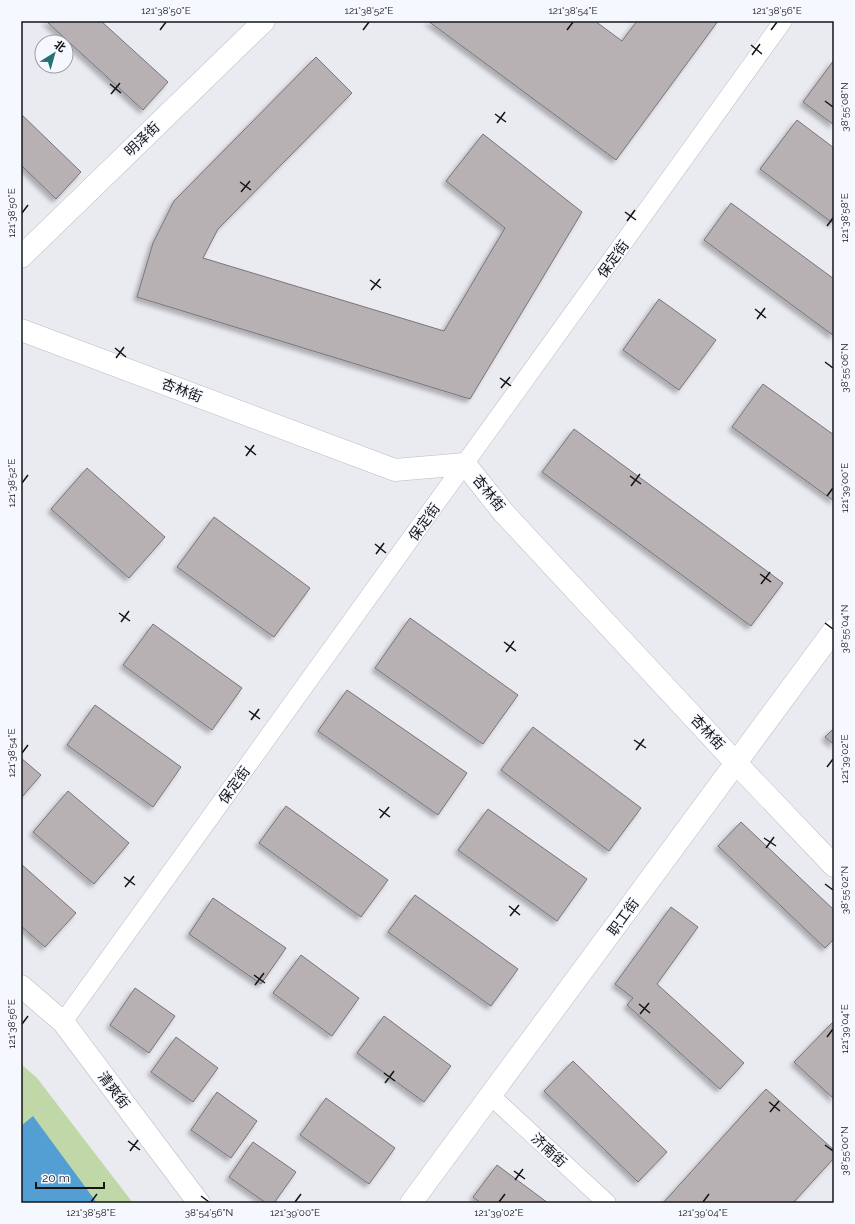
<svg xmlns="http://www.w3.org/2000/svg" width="855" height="1224" font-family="Raleway,'Noto Sans SC',sans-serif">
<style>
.green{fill:#c0d7a7}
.water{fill:#539fd4}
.building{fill:#b8b1b4;stroke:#7b7477;filter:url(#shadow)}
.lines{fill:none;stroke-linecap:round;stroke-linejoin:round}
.street-casing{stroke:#bbbcc2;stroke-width:19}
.secondary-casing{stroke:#bbbcc2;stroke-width:23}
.street{stroke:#fff;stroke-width:18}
.secondary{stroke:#fff;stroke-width:22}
.ticks{fill:none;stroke:#141416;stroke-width:1.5}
.labels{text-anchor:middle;stroke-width:3;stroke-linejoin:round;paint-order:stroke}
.street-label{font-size:14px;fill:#141416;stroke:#f6f8ff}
.neatline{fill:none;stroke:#141416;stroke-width:1.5}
.ticks-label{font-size:10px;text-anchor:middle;fill:#141416}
</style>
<defs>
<filter id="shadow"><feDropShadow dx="-3.5" dy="3.5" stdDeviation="2" flood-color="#0004"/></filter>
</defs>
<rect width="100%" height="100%" fill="#e9ebf1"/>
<path class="green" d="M21,1064L37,1078L133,1203H21Z"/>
<path class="water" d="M33,1116L97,1203H21V1126Z"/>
<path class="building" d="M46,21H101L168,82L143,110Z
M428,21H595L622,41L637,21H718L616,160Z
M316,57L352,93L218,229L203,258L444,331L505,228L446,181L483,134L582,212L470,399L137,297L153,243L174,201Z
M834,60V125L803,102Z
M21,114L81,172L56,199L21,165Z
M797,120L834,148V224L760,169Z
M731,203L834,279V336L704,240Z
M659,299L716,340L679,390L623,350Z
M763,384L834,435V501L732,427Z
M574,429L783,583L751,626L542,472Z
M87,468L165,537L129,578L51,509Z
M214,517L310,588L274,637L177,567Z
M410,618L518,695L483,744L375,668Z
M153,624L242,688L212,730L123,665Z
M347,690L467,773L438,815L318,731Z
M95,705L181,767L153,807L67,745Z
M533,727L641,808L609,851L501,770Z
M834,728V745L825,737Z
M21,758L41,775L21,798Z
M68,791L129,843L94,884L33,832Z
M286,806L388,880L361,917L259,843Z
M488,809L587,879L557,921L458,850Z
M741,822L834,910V939L825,948L718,846Z
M21,864L76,913L45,947L21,926Z
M415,895L518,969L491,1006L388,932Z
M213,898L286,948L261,984L189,934Z
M671,907L698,927L657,984L744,1063L720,1089L627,1005L633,998L615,984Z
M301,955L359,998L332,1036L273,993Z
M135,988L175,1016L149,1053L110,1025Z
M384,1016L451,1066L424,1102L357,1053Z
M834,1021V1099L794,1062Z
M176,1037L218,1068L193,1102L151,1072Z
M573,1061L667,1152L638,1182L544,1091Z
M766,1089L834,1150V1158L793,1203H663Z
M217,1092L257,1121L231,1158L191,1130Z
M326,1098L395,1148L369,1184L300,1135Z
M253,1142L296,1172L274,1203H266L229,1177Z
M497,1165L548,1203H481L473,1197Z"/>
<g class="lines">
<g class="street-casing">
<path id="street" d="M63,1022L783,21
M491,1096L607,1203"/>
</g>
<g class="secondary-casing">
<path id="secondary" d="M21,257L264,21
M21,330L395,470L465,464L503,512L736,763L834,866
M21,986L63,1022L199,1203
M411,1203L834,630"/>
</g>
<use href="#street" class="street"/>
<use href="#secondary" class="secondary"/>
</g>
<path class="ticks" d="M160,30L166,22M363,30L369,22M567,30L573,22M771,30L777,22M751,45L762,54M752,55L760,44M110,84L121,93M111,94L120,83M825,101L833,107M495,114L506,122M497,123L505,112M240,182L251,190M241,192L250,181M625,212L636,220M22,213L28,205M627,221L635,210M827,226L833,218M370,280L381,288M371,290L380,279M755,309L766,318M757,319L765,308M115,348L126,357M116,358L124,347M825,362L833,368M500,378L511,386M501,388L510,377M245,446L256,455M246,456L254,445M630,476L641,484M22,483L28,475M631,486L640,474M827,496L833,488M375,544L386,553M376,554L384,543M760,574L771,582M761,584L770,572M119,613L130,621M121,622L129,611M825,623L833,629M504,642L516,651M506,652L514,641M249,711L260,719M251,720L259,709M634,740L646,748M636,750L644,739M22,753L28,745M827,767L833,759M379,809L390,817M380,818L389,807M764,838L776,846M766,848L774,837M124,877L135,885M825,884L833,890M125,887L134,876M509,906L520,915M510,916L519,905M254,975L265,983M255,985L264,973M639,1004L650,1013M640,1014L649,1003M22,1024L28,1016M827,1037L833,1029M384,1073L395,1081M385,1083L394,1071M769,1102L780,1111M770,1112L779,1101M128,1141L140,1150M825,1145L833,1151M130,1151L138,1140M514,1171L525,1179M515,1180L523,1169M201,1196L209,1202M91,1202L97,1194M295,1202L301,1194M499,1202L505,1194M703,1202L709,1194"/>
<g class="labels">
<g class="street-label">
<text transform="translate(142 139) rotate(-44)" y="5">明泽街</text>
<text transform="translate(613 259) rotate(-54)" y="5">保定街</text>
<text transform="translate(182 390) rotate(21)" y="5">杏林街</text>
<text transform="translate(489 493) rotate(51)" y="5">杏林街</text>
<text transform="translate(424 522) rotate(-54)" y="5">保定街</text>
<text transform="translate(708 732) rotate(47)" y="5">杏林街</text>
<text transform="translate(234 785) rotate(-54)" y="5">保定街</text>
<text transform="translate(623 917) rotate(-54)" y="5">职工街</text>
<text transform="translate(114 1090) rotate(53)" y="5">清爽街</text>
<text transform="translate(549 1150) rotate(43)" y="5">济南街</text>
</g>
</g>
<rect width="855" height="1224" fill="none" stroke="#f6f8ff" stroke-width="44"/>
<g transform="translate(54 54) rotate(37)"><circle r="19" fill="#f6f8ff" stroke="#9c9da2"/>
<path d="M0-3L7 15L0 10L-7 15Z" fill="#267174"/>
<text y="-6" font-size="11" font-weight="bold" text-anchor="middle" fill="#141416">北</text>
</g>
<path d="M36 1182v6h68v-6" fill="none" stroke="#141416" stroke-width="2"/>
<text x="42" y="1182" font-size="12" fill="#141416" stroke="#f6f8ff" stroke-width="3" paint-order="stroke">20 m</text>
<rect x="22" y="22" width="811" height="1180" class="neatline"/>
<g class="ticks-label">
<text x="166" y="14">121°38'50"E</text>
<text x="369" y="14">121°38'52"E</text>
<text x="573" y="14">121°38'54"E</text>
<text x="777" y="14">121°38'56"E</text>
<text transform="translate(844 107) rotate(-90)" y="4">38°55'08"N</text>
<text transform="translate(11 213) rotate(-90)" y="4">121°38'50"E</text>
<text transform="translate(844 218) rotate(-90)" y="4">121°38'58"E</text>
<text transform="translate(844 368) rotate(-90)" y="4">38°55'06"N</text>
<text transform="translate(11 483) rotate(-90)" y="4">121°38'52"E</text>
<text transform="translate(844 488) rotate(-90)" y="4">121°39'00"E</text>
<text transform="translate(844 629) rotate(-90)" y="4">38°55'04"N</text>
<text transform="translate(11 753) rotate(-90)" y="4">121°38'54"E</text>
<text transform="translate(844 759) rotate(-90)" y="4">121°39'02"E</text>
<text transform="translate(844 890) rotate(-90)" y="4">38°55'02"N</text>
<text transform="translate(11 1024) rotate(-90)" y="4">121°38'56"E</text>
<text transform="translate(844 1029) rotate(-90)" y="4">121°39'04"E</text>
<text transform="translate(844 1151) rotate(-90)" y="4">38°55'00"N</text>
<text x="91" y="1216">121°38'58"E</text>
<text x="209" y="1216">38°54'56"N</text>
<text x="295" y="1216">121°39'00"E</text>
<text x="499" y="1216">121°39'02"E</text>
<text x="703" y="1216">121°39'04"E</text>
</g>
</svg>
